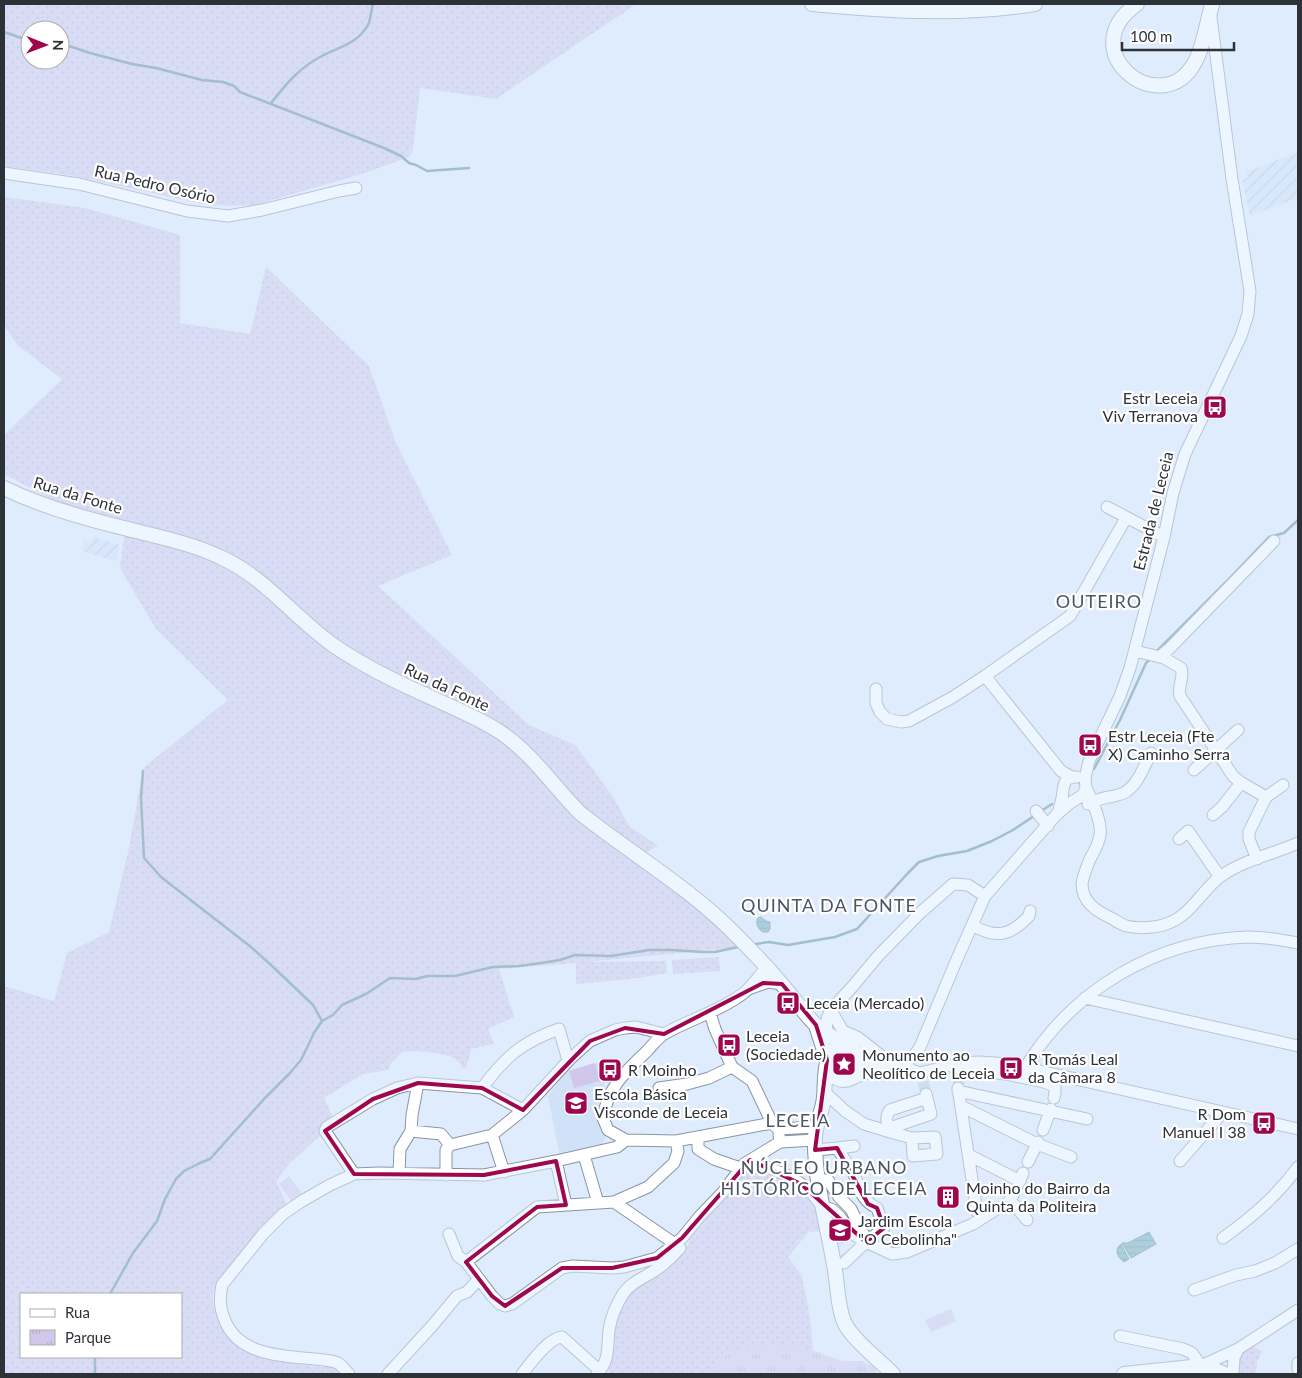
<svg xmlns="http://www.w3.org/2000/svg" width="1302" height="1378" font-family="Lato,sans-serif">
<style>
.built{fill:#d0e1f8}
.industrial{fill:url(#industrial-furrows)}
.grass{fill:url(#grass-dots);fill-rule:evenodd}
.park{fill:url(#park-tufts)}
.pitch{fill:#d1c7ea}
.water{fill:url(#water-rules);stroke:#5c8690}
.lines{fill:none;stroke-linecap:round;stroke-linejoin:round}
.stream{stroke:#5c8690;stroke-width:2.5}
.minor-tunnel{stroke:#bbc7d6;stroke-width:11;stroke-dasharray:11 5.5;stroke-linecap:butt}
.minor-casing{stroke:#8995a5;stroke-width:13}
.major-casing{stroke:#8995a5;stroke-width:16}
.minor{stroke:#fff;stroke-width:11}
.major{stroke:#fff;stroke-width:14}
.marked{fill:none;stroke:#9e064e;stroke-width:4;stroke-linejoin:round}
.labels{text-anchor:middle;stroke-width:4.5;stroke-linejoin:round;paint-order:stroke}
.street-label{font-size:16px;fill:#2d3239;stroke:#fff}
.poi-label{font-size:16px;fill:#2d3239;stroke:#fff;text-anchor:start}
.neighbourhood-label{font-size:18px;letter-spacing:1px;fill:#4b5664;stroke:#fff}
</style>
<defs>
<pattern id="industrial-furrows" width="10" height="10" patternUnits="userSpaceOnUse" patternTransform="scale(1.25)"><rect width="10" height="10" fill="#d0e1f8"/><path d="M-1 1l2-2M0 10L10 0M9 11l2-2" fill="none" stroke="#b3c2d5"/></pattern>
<pattern id="grass-dots" width="8" height="8" patternUnits="userSpaceOnUse" patternTransform="scale(1.25)"><rect width="8" height="8" fill="#d1c7ea"/><path d="M2 2h.1M6 6h.1" fill="none" stroke="#b4abc9" stroke-width="1.8" stroke-linecap="round"/></pattern>
<pattern id="park-tufts" width="24" height="20" patternUnits="userSpaceOnUse" patternTransform="scale(1.25)"><rect width="24" height="20" fill="#d1c7ea"/><path d="M3 7l-1-3M5 7V3M7 7l1-3M15 17l-1-3M17 17v-4M19 17l1-3" fill="none" stroke="#b4abc9"/></pattern>
<pattern id="water-rules" width="6" height="5" patternUnits="userSpaceOnUse" patternTransform="scale(1.25)"><rect width="6" height="5" fill="#70aab6"/><path d="M0 2.5h6" fill="none" stroke="#5c8b95"/></pattern>
</defs>
<rect width="100%" height="100%" fill="#dfecfd"/>
<path class="built" d="M599,1062L606,1089L599,1111L598,1122L606,1137L600,1147L560,1157L548,1096L566,1071Z
M830,1214L851,1235L837,1252Z"/>
<path class="industrial" d="M1298,152V198L1250,216L1242,180L1248,177L1246,172Z
M93,537L120,545L115,561L81,551L84,541L91,543Z"/>
<path class="grass" d="M4,4H636L496,99L420,88L413,148L411,156L365,173L255,205L231,206L203,204L69,175L4,166ZM30,30H60V60H30Z
M4,197L85,208L180,235V323L250,334L266,267L369,366L396,443L452,555L378,586L529,725L575,745L614,798L629,826L658,846L645,853L744,947L585,962L666,961L667,973L632,979L576,984V963L499,969L514,1017L488,1029L494,1044L471,1049L467,1066L464,1069C460,1063 456,1058 449,1056C437,1052 414,1050 402,1052L391,1063L388,1070L363,1074L324,1098L333,1117L325,1123L322,1134L289,1164L276,1181L287,1205L262,1227L223,1275L213,1292V1305L219,1322L226,1333L232,1341L242,1350L254,1356L266,1359L322,1367L323,1365L334,1368L343,1374H4V986L54,1001L67,953L109,932L129,848L143,768L228,700L156,629L120,568L126,522L59,503L4,474V435L62,379L17,345L4,325ZM21,1294H181V1357H21Z
M719,957L720,971L673,974L672,960Z
M747,1166C772,1173 809,1183 817,1211C819,1218 819,1225 820,1231L810,1232L809,1231L788,1257L802,1276L810,1318L813,1350L806,1348H733L712,1374H609V1370L606,1365L611,1329L624,1298L678,1253L685,1250L689,1243L690,1235Z
M1252,1346L1262,1351L1257,1362L1256,1374H1240C1239,1360 1238,1354 1252,1346Z"/>
<path class="park" d="M785,1347L806,1348L842,1361H863L866,1364L875,1366L876,1374H712L732,1348Z"/>
<path class="pitch" d="M595,1063L600,1081L574,1088L569,1071Z
M289,1176L302,1193L291,1201L279,1184Z
M951,1309L956,1321L931,1332L925,1320Z"/>
<path class="water" d="M761,917L766,921L770,922V929L768,932H763C758,929 755,924 758,918Z
M1149,1232L1156,1244L1131,1258L1122,1243H1128Z
M1121,1244L1129,1259L1124,1262C1119,1258 1115,1253 1118,1247Z"/>
<g class="lines">
<path class="stream" d="M4,32L30,41
M60,43L90,53L132,64L156,68L202,80L223,82L234,86L240,92L384,148L401,156L409,163L416,165L427,171L469,168
M271,103C286,84 300,67 322,56C341,46 358,44 369,23C371,17 371,10 373,4
M1158,650L1225,583L1269,537L1284,533L1298,520
M1094,769L1120,720L1146,663L1149,660
M143,771L141,798L144,858L161,877L251,947L271,965L313,1005L322,1021
M1041,811L1052,804
M756,944L769,942L788,945L835,937L857,929L908,873L919,862L938,856L967,851L992,841L1013,830L1034,816
M110,1294L133,1253L157,1221L165,1199L176,1179L184,1171L200,1163L210,1159L265,1098L289,1074L301,1060L314,1033L322,1021L333,1015L342,1005L366,994L390,978L416,979L427,976H455L493,967L519,966L541,963L560,960L575,955L611,956L649,950H672L702,952H715L738,947
M95,1374V1357"/>
<path class="minor-tunnel" d="M923,1082L926,1094
M958,1088L960,1076"/>
<g class="minor-casing">
<path id="minor" d="M4,173L79,184L187,211L228,216L262,210L339,191L356,188
M1107,507L1164,537
M1135,651L1164,658L1181,668C1185,677 1177,686 1180,696L1233,776L1240,782L1266,797L1249,832V839L1257,859
M1159,657L1169,649L1274,541
M985,676L1061,771L1072,777
M876,689V703L880,712L887,719L901,722L909,721L953,697L985,676L1070,616L1126,518
M1194,770L1238,730
M1086,788C1092,799 1102,823 1100,835C1099,843 1094,852 1090,859C1087,867 1083,875 1082,884C1082,903 1098,912 1113,919C1117,922 1122,924 1126,926C1139,929 1159,928 1171,922C1191,914 1204,888 1221,876C1244,860 1273,854 1298,843
M1266,797L1283,785
M1088,804C1099,798 1106,798 1118,795C1136,791 1143,768 1151,753
M1036,811L1048,826
M1058,814C1059,808 1061,803 1062,798C1064,787 1062,776 1077,777
M1213,815L1222,807L1241,783
M1179,839L1188,831L1220,877
M972,925C996,939 1010,936 1029,916L1030,911
M751,988L768,982L782,984
M1085,998L1298,1046
M831,1010L837,1021L843,1031L857,1037L884,1058L888,1066
M710,1013L715,1029L732,1067
M826,1032L827,1019L830,1011L853,986L878,956L920,913L953,884L968,885L985,896
M857,1053L868,1060L888,1066
M904,1063L911,1070L920,1073L960,1063L979,1062L1009,1064L1298,1129
M732,1067L752,1081L772,1123L778,1129
M1025,1068C1073,989 1156,940 1249,937C1266,937 1282,940 1298,943
M961,1070L1006,1074L1044,1082L1052,1085L1055,1087V1093L1054,1098
M854,1078C865,1074 876,1069 887,1066C905,1062 909,1064 920,1047L957,959L985,896L1057,814L1070,803L1083,795L1086,788L1085,778L1089,761L1120,696L1130,668L1164,537L1173,493L1185,454L1241,336L1248,314L1250,291L1232,179L1211,17
M482,1088C505,1057 522,1042 559,1029L567,1057L570,1059
M659,1088L687,1084L709,1078L732,1067
M958,1088L977,1212L985,1216
M958,1091L1087,1119
M926,1094L931,1114L890,1128C886,1122 885,1117 890,1110L927,1098
M829,1096L845,1111L864,1124L890,1132
M961,1106L1037,1144L1071,1157
M523,1110L570,1059L590,1041L615,1030L625,1028L636,1027L664,1034
M890,1128V1132L912,1138L935,1137L937,1154L913,1156L912,1138
M778,1129L816,1127
M1043,1130L1051,1109
M411,1131L441,1134L450,1145
M492,1135L504,1172
M779,1135L780,1142L815,1140
M698,1137V1149L714,1159L740,1168
M626,1140L608,1130L603,1118C608,1087 625,1072 646,1052C652,1046 658,1037 666,1033C690,1019 718,1012 741,995C752,988 758,976 767,967
M837,1148C842,1156 848,1164 853,1172C861,1188 859,1199 877,1208L884,1228L866,1242L844,1263
M816,1150L837,1148L854,1146
M584,1155L598,1203
M969,1155L1020,1181
M751,1160L793,1178L809,1190L822,1206L833,1210L839,1216L853,1234L866,1242L892,1254L907,1252L973,1224L998,1208
M556,1161L566,1205
M1180,1161L1223,1112
M1028,1162L1038,1142
M399,1173L400,1149L411,1131L412,1115L418,1083
M354,1174L325,1131L327,1127L373,1099L397,1088L418,1083L482,1088L523,1110L492,1135L450,1145
M446,1175V1150L450,1145
M818,1180H828L839,1197L851,1209L862,1232L868,1240
M1010,1200L1027,1220
M1009,1201L1013,1195L1023,1173
M614,1202L648,1187L674,1163L678,1151L676,1141
M449,1234L458,1256L466,1262L492,1296L500,1304L505,1306L512,1304L562,1268L573,1266L612,1268L624,1267L657,1258L682,1238L700,1216L723,1192L744,1164L780,1142
M1223,1238C1252,1217 1277,1196 1298,1167
M466,1262L537,1207L614,1202L675,1244
M1194,1290L1236,1275L1255,1271L1275,1263L1298,1249
M1120,1336L1183,1349L1192,1353L1201,1366L1238,1349L1298,1310
M1298,1363V1369
M349,1374C346,1371 342,1366 338,1363C332,1360 322,1360 315,1359C284,1356 241,1356 226,1323C220,1310 219,1300 222,1285L263,1234L283,1214L302,1201L330,1185L354,1174L379,1173L484,1175L556,1161L617,1147L626,1140L676,1141L772,1123
M388,1374L432,1326L457,1296L467,1292L479,1279
M522,1374C530,1364 548,1338 562,1337L600,1371
M597,1374C610,1360 607,1348 609,1330C611,1317 616,1305 623,1294C630,1283 643,1278 654,1271C664,1265 673,1256 680,1248
M1233,1374L1234,1358L1238,1349"/>
</g>
<g class="major-casing">
<path id="major" d="M812,4C887,11 961,16 1035,4
M1137,4C1072,50 1157,119 1192,67C1203,51 1206,25 1212,5
M4,488C49,510 99,522 148,534C172,540 197,546 220,557C267,578 295,619 336,647C364,666 394,681 426,695C451,707 477,717 500,732C533,754 553,786 580,813C629,852 685,885 730,929C747,946 764,963 779,981C791,994 803,1013 816,1025C822,1031 833,1037 840,1042C846,1045 852,1047 856,1052C875,1072 836,1096 827,1065
M816,1025L827,1060
M848,1047C821,1044 826,1078 824,1097C823,1111 816,1122 815,1137C814,1181 827,1223 834,1265C838,1284 837,1305 844,1322C852,1339 879,1360 893,1374
M1124,1374L1201,1366L1208,1367L1225,1374"/>
</g>
<use href="#minor" class="minor"/>
<use href="#major" class="major"/>
</g>
<path d="M0 0H1302V1378H0ZM763,983L782,984L816,1025L827,1060L815,1150L837,1148L868,1204L877,1208L884,1228L866,1242L801,1184L750,1160L682,1238L657,1258L612,1268H562L505,1306L492,1296L466,1262L537,1207L566,1205L556,1161L484,1175L354,1174L325,1131L373,1099L418,1083L482,1088L523,1110L590,1041L625,1028L664,1034Z" fill="#dfecfd" fill-opacity=".55" fill-rule="evenodd"/>
<path class="marked" d="M763,983L782,984L816,1025L827,1060L815,1150L837,1148L868,1204L877,1208L884,1228L866,1242L801,1184L750,1160L682,1238L657,1258L612,1268H562L505,1306L492,1296L466,1262L537,1207L566,1205L556,1161L484,1175L354,1174L325,1131L373,1099L418,1083L482,1088L523,1110L590,1041L625,1028L664,1034Z"/>
<defs>
<g id="bus-square" transform="scale(1.25)"><rect x="-9" y="-9" width="18" height="18" rx="4" fill="#9e064e" stroke="#fff"/><path d="M-5-6H5V4H4V6H2V4H-2V6H-4V4H-5ZM-3.5-4V0h7V-4ZM-3.5 1.2v1.5H-2V1.2ZM2 1.2v1.5H3.5V1.2Z" fill="#fff"/></g>
<g id="sight-square" transform="scale(1.25)"><rect x="-9" y="-9" width="18" height="18" rx="4" fill="#9e064e" stroke="#fff"/><path d="M0-6L1.8-2.2L6-1.7L2.9 1.2L3.7 5.4L0 3.3L-3.7 5.4L-2.9 1.2L-6-1.7L-1.8-2.2Z" fill="#fff"/></g>
<g id="school-square" transform="scale(1.25)"><rect x="-9" y="-9" width="18" height="18" rx="4" fill="#9e064e" stroke="#fff"/><path d="M0-5L7-2L0 1L-7-2ZM-4 1L0 2.5L4 1V4Q0 6-4 4Z" fill="#fff"/></g>
<g id="building-square" transform="scale(1.25)"><rect x="-9" y="-9" width="18" height="18" rx="4" fill="#9e064e" stroke="#fff"/><path d="M-4-6H4V6H1V3H-1V6H-4ZM-2.5-4.3h1.7v1.8h-1.7ZM.8-4.3h1.7v1.8H.8ZM-2.5-1h1.7V.8h-1.7ZM.8-1h1.7V.8H.8Z" fill="#fff"/></g>
</defs>
<g fill-rule="evenodd">
<use href="#bus-square" x="1215" y="407"/>
<use href="#bus-square" x="1090" y="745"/>
<use href="#bus-square" x="788" y="1003"/>
<use href="#bus-square" x="729" y="1045"/>
<use href="#sight-square" x="844" y="1064"/>
<use href="#bus-square" x="1011" y="1068"/>
<use href="#bus-square" x="610" y="1070"/>
<use href="#school-square" x="576" y="1103"/>
<use href="#bus-square" x="1264" y="1123"/>
<use href="#building-square" x="948" y="1197"/>
<use href="#school-square" x="840" y="1230"/>
</g>
<g class="labels">
<g class="street-label">
<text transform="translate(155 184) rotate(13)" y="6">Rua Pedro Osório</text>
<text transform="translate(78 495) rotate(17)" y="6">Rua da Fonte</text>
<text transform="translate(1153 511) rotate(-76)" y="6">Estrada de Leceia</text>
<text transform="translate(447 687) rotate(25)" y="6">Rua da Fonte</text>
</g>
<g class="poi-label">
<text x="1198" y="404" text-anchor="end">Estr Leceia<tspan x="1198" dy="18">Viv Terranova</tspan></text>
<text x="1108" y="742">Estr Leceia (Fte<tspan x="1108" dy="18">X) Caminho Serra</tspan></text>
<text x="806" y="1009">Leceia (Mercado)</text>
<text x="746" y="1042">Leceia<tspan x="746" dy="18">(Sociedade)</tspan></text>
<text x="862" y="1061">Monumento ao<tspan x="862" dy="18">Neolítico de Leceia</tspan></text>
<text x="1028" y="1065">R Tomás Leal<tspan x="1028" dy="18">da Câmara 8</tspan></text>
<text x="628" y="1076">R Moinho</text>
<text x="594" y="1100">Escola Básica<tspan x="594" dy="18">Visconde de Leceia</tspan></text>
<text x="1246" y="1120" text-anchor="end">R Dom<tspan x="1246" dy="18">Manuel I 38</tspan></text>
<text x="966" y="1194">Moinho do Bairro da<tspan x="966" dy="18">Quinta da Politeira</tspan></text>
<text x="858" y="1227">Jardim Escola<tspan x="858" dy="18">"O Cebolinha"</tspan></text>
</g>
<g class="neighbourhood-label">
<text x="1099" y="608">OUTEIRO</text>
<text x="829" y="912">QUINTA DA FONTE</text>
<text x="798" y="1127">LECEIA</text>
<text x="824" y="1174">NÚCLEO URBANO<tspan x="824" dy="21">HISTÓRICO DE LECEIA</tspan></text>
</g>
</g>
<rect width="1302" height="1378" fill="none" stroke="#2d3239" stroke-width="10"/>
<rect x="20" y="1293" width="162" height="65" fill="#ffffff" stroke="#abadb0"/>
<rect x="30" y="1309" width="25" height="8" fill="#ffffff" stroke="#abadb0"/>
<text x="65" y="1318" font-size="15" fill="#2d3239">Rua</text>
<rect x="30" y="1330" width="25" height="15" fill="url(#park-tufts)" stroke="#abadb0"/>
<text x="65" y="1343" font-size="15" fill="#2d3239">Parque</text>
<g transform="translate(45 45) rotate(91)"><circle r="24" fill="#ffffff" stroke="#abadb0"/>
<path d="M0-4L9 19L0 12L-9 19Z" fill="#9e064e"/>
<text y="-8" font-size="14" font-weight="bold" text-anchor="middle" fill="#2d3239">N</text>
</g>
<path d="M1122 42v8h112v-8" fill="none" stroke="#2d3239" stroke-width="2.5"/>
<text x="1130" y="42" font-size="15" fill="#2d3239" stroke="#ffffff" stroke-width="4" paint-order="stroke">100 m</text>
</svg>
